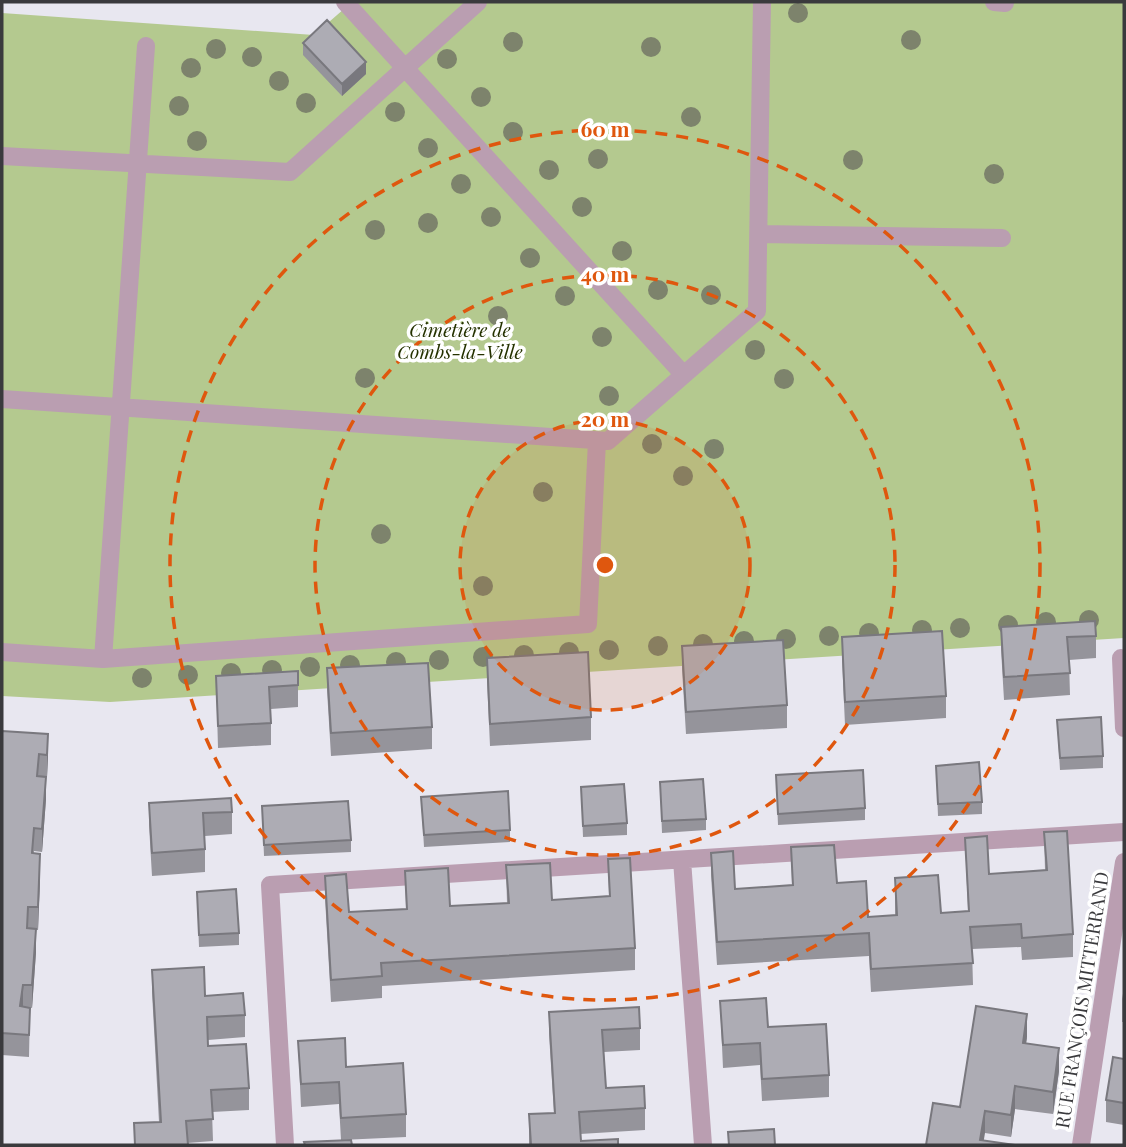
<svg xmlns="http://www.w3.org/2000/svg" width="1126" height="1147" font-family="'Playfair Display',serif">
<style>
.green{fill:#b4c98f}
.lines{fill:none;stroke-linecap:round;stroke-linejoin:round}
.minor{stroke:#ba9eb1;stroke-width:18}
.tree{fill:#7d836c}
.wall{fill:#95949b}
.shaded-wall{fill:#79787e}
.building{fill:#adacb4;stroke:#79787e;stroke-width:2}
.ring{fill:none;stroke:#df570e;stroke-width:3.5;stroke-dasharray:12 9}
.labels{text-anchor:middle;stroke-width:7;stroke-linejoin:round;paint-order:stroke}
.park-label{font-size:19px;font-style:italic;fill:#253200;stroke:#fff}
.street-label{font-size:19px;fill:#3a3a3d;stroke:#fff}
.centre{fill:#df570e;stroke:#fff;stroke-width:3.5}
.ring-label{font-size:21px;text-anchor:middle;font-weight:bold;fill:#df570e;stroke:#fff;stroke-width:7;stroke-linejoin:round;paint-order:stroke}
</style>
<rect width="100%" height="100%" fill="#e8e7f0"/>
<path class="green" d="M352,2H1124V638L110,702L2,696V13L314,35Z"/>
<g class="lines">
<path class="minor" d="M345,2L683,374
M994,2L1005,3
M146,46L103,659L588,624L597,441
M2,156L290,172L478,2
M759,234L1002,238
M2,399L608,441L757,311L762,2
M2,652L103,659
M1121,658L1124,728
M682,860L703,1145
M285,1145L270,885L1124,832
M1081,1145L1124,862"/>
</g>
<g class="tree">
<circle cx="798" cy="13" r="10"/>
<circle cx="911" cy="40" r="10"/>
<circle cx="513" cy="42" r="10"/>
<circle cx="651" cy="47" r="10"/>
<circle cx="216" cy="49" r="10"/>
<circle cx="252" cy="57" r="10"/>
<circle cx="447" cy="59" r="10"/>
<circle cx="191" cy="68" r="10"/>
<circle cx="279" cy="81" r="10"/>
<circle cx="481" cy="97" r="10"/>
<circle cx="306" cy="103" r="10"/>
<circle cx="179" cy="106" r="10"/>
<circle cx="395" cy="112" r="10"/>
<circle cx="691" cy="117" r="10"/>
<circle cx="513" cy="132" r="10"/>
<circle cx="197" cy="141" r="10"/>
<circle cx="428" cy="148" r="10"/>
<circle cx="598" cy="159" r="10"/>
<circle cx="853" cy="160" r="10"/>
<circle cx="549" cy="170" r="10"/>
<circle cx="994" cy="174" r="10"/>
<circle cx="461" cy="184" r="10"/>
<circle cx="582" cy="207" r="10"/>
<circle cx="491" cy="217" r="10"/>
<circle cx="428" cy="223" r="10"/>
<circle cx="375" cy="230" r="10"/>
<circle cx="622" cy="251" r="10"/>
<circle cx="530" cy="258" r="10"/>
<circle cx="658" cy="290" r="10"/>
<circle cx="711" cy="295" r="10"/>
<circle cx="565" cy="296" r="10"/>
<circle cx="498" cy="316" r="10"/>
<circle cx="602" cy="337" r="10"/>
<circle cx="755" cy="350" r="10"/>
<circle cx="365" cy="378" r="10"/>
<circle cx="784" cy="379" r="10"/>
<circle cx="609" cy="396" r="10"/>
<circle cx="652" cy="444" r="10"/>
<circle cx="714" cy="449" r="10"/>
<circle cx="683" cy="476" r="10"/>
<circle cx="543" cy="492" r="10"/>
<circle cx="381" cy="534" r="10"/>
<circle cx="483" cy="586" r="10"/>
<circle cx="1089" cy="620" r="10"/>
<circle cx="1046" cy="622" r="10"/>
<circle cx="1008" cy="625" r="10"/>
<circle cx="960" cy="628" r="10"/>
<circle cx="922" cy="630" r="10"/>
<circle cx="869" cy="633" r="10"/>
<circle cx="829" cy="636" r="10"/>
<circle cx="786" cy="639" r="10"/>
<circle cx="744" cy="641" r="10"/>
<circle cx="703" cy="644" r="10"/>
<circle cx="658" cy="646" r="10"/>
<circle cx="609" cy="650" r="10"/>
<circle cx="569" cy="652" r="10"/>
<circle cx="524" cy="655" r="10"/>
<circle cx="483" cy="657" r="10"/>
<circle cx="439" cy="660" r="10"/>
<circle cx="396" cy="662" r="10"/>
<circle cx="350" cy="665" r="10"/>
<circle cx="310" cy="667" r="10"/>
<circle cx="272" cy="670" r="10"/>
<circle cx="231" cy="673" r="10"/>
<circle cx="188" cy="675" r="10"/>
<circle cx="142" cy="678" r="10"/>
</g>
<path class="wall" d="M303,43L366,74L342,96L303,55Z
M1001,627L1096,636V658L1069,660L1070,695L1004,700L1001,649Z
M842,637L946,696V718L845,725L842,659Z
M682,646L787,705V728L686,734L682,669Z
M487,658L591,717V740L490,746L487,681Z
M327,668L432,727V749L331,756L327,690Z
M298,671V707L271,709V745L218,748L216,676Z
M1057,720L1103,756V768L1060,770Z
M2,731L48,756L47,777H46V799L42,852L34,851V853L40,876L38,930H36V952L32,1008L27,1007L30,1008L29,1057L2,1055Z
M936,766L982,802V814L938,816Z
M776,775L865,808V820L778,825Z
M660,782L706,819V830L662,833Z
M581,787L627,823V835L583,837Z
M421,797L510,830V842L424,847Z
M149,803L232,812V834L205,836V872L152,876L149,825Z
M262,806L351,840V852L264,856Z
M1044,832L1073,934V957L1022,960L1021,947L972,949L973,985L871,992L869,956L717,965L711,875V853L735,889L792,885L791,847L837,883L868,917L895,915V878L941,913L968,911L965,838L989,874L1045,870Z
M608,859L635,948V970L382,986V998L331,1002L325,898V876L349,912L406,909L405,871L450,906L507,903L506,865L552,900L609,896Z
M197,892L239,933V945L199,947Z
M152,970L245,1015V1037L208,1040V1046L249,1088V1110L212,1112L213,1141L187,1143L188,1145H134V1123L159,1122L152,992Z
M1124,988V1022H1122V999Z
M720,1001L768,1027L829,1075V1097L762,1101L760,1065L723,1068Z
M549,1012L640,1028V1050L604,1052L606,1088L645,1108V1130L580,1134L581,1141L618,1145H529V1114L554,1113L549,1034Z
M1027,1037L1026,1043L1059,1071L1053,1114L1015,1109L1011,1137L985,1133L926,1145L960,1107Z
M298,1041L346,1067L406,1114V1137L341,1140L339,1104L301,1107Z
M1124,1059V1125L1106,1122V1100Z"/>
<path class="shaded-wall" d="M366,62V74L342,96V84Z
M48,734V756L47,777V755Z
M46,777V799L42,852V829Z
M40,854V876L38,930V907Z
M36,929V952L32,1008V985Z
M23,985V1007L20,1006Z
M1027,1014V1037L1023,1065V1043Z
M1059,1048V1071L1053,1114V1092Z
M1015,1086V1109L1011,1137V1115Z
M985,1111V1133L983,1145L980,1140Z"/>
<path class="building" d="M327,20L366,62L342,84L303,43Z
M1095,621L1096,636L1067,637L1070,673L1004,677L1001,627Z
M942,631L946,696L845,702L842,637Z
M783,640L787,705L686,712L682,646Z
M588,652L591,717L490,724L487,658Z
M428,663L432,727L331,733L327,668Z
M298,671V685L269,687L271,723L218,726L216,676Z
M1101,717L1103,756L1060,758L1057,720Z
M2,731L48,734L47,755L39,754L37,776L46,777L42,829L34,828L32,853L40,854L38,907H28L27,928L36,929L32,985H23L20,1006L30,1008L29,1035L2,1033Z
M979,762L982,802L938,804L936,766Z
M863,770L865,808L778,814L776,775Z
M703,779L706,819L662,821L660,782Z
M624,784L627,823L583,826L581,787Z
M508,791L510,830L424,835L421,797Z
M231,798L232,812L203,813L205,849L152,853L149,803Z
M348,801L351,840L264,845L262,806Z
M1067,831L1073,934L1022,938L1021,924L970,927L973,963L871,969L869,933L717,942L711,853L733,851L735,889L793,885L791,847L834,845L837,883L866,881L868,917L897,915L895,878L938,875L941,913L969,911L965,838L987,836L989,874L1047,870L1044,832Z
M630,858L635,948L381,963L382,976L331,980L325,876L346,874L349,912L407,909L405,871L448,868L450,906L509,903L506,865L550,863L552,900L610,896L608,859Z
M236,889L239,933L199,935L197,892Z
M204,967L205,996L243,993L245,1015L207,1017L208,1046L246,1044L249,1088L211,1090L213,1119L186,1121L188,1145H135L134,1123L161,1122L152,970Z
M766,998L768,1027L826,1024L829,1075L762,1079L760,1043L723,1045L720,1001Z
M976,1006L1027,1014L1023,1043L1059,1048L1053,1092L1015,1086L1011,1115L985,1111L980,1140L1015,1145H926L933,1103L960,1107Z
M639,1007L640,1028L602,1030L606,1088L644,1086L645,1108L579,1112L581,1141L618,1139V1145H531L529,1114L555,1113L549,1012Z
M345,1038L346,1067L403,1063L406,1114L341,1118L339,1082L301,1084L298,1041Z
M1113,1057L1124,1059V1103L1106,1100Z
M774,1129L775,1145H729L728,1132Z
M351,1140L352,1145H305L304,1142Z"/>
<circle cx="605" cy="565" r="145" fill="#df570e" fill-opacity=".12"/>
<g class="ring">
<circle cx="605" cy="565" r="145"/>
<circle cx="605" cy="565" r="290"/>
<circle cx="605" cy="565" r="435"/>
</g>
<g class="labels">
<g class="park-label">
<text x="460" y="337">Cimetière de<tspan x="460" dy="22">Combs-la-Ville</tspan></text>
</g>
<g class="street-label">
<text transform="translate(1082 1000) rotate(-81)" y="7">RUE FRANÇOIS MITTERRAND</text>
</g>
</g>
<circle cx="605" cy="565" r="10" class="centre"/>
<g class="ring-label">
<text x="605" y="137">60 m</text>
<text x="605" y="282">40 m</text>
<text x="605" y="427">20 m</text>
</g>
<rect width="1126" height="1147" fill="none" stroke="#3a3a3d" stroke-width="7"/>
</svg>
